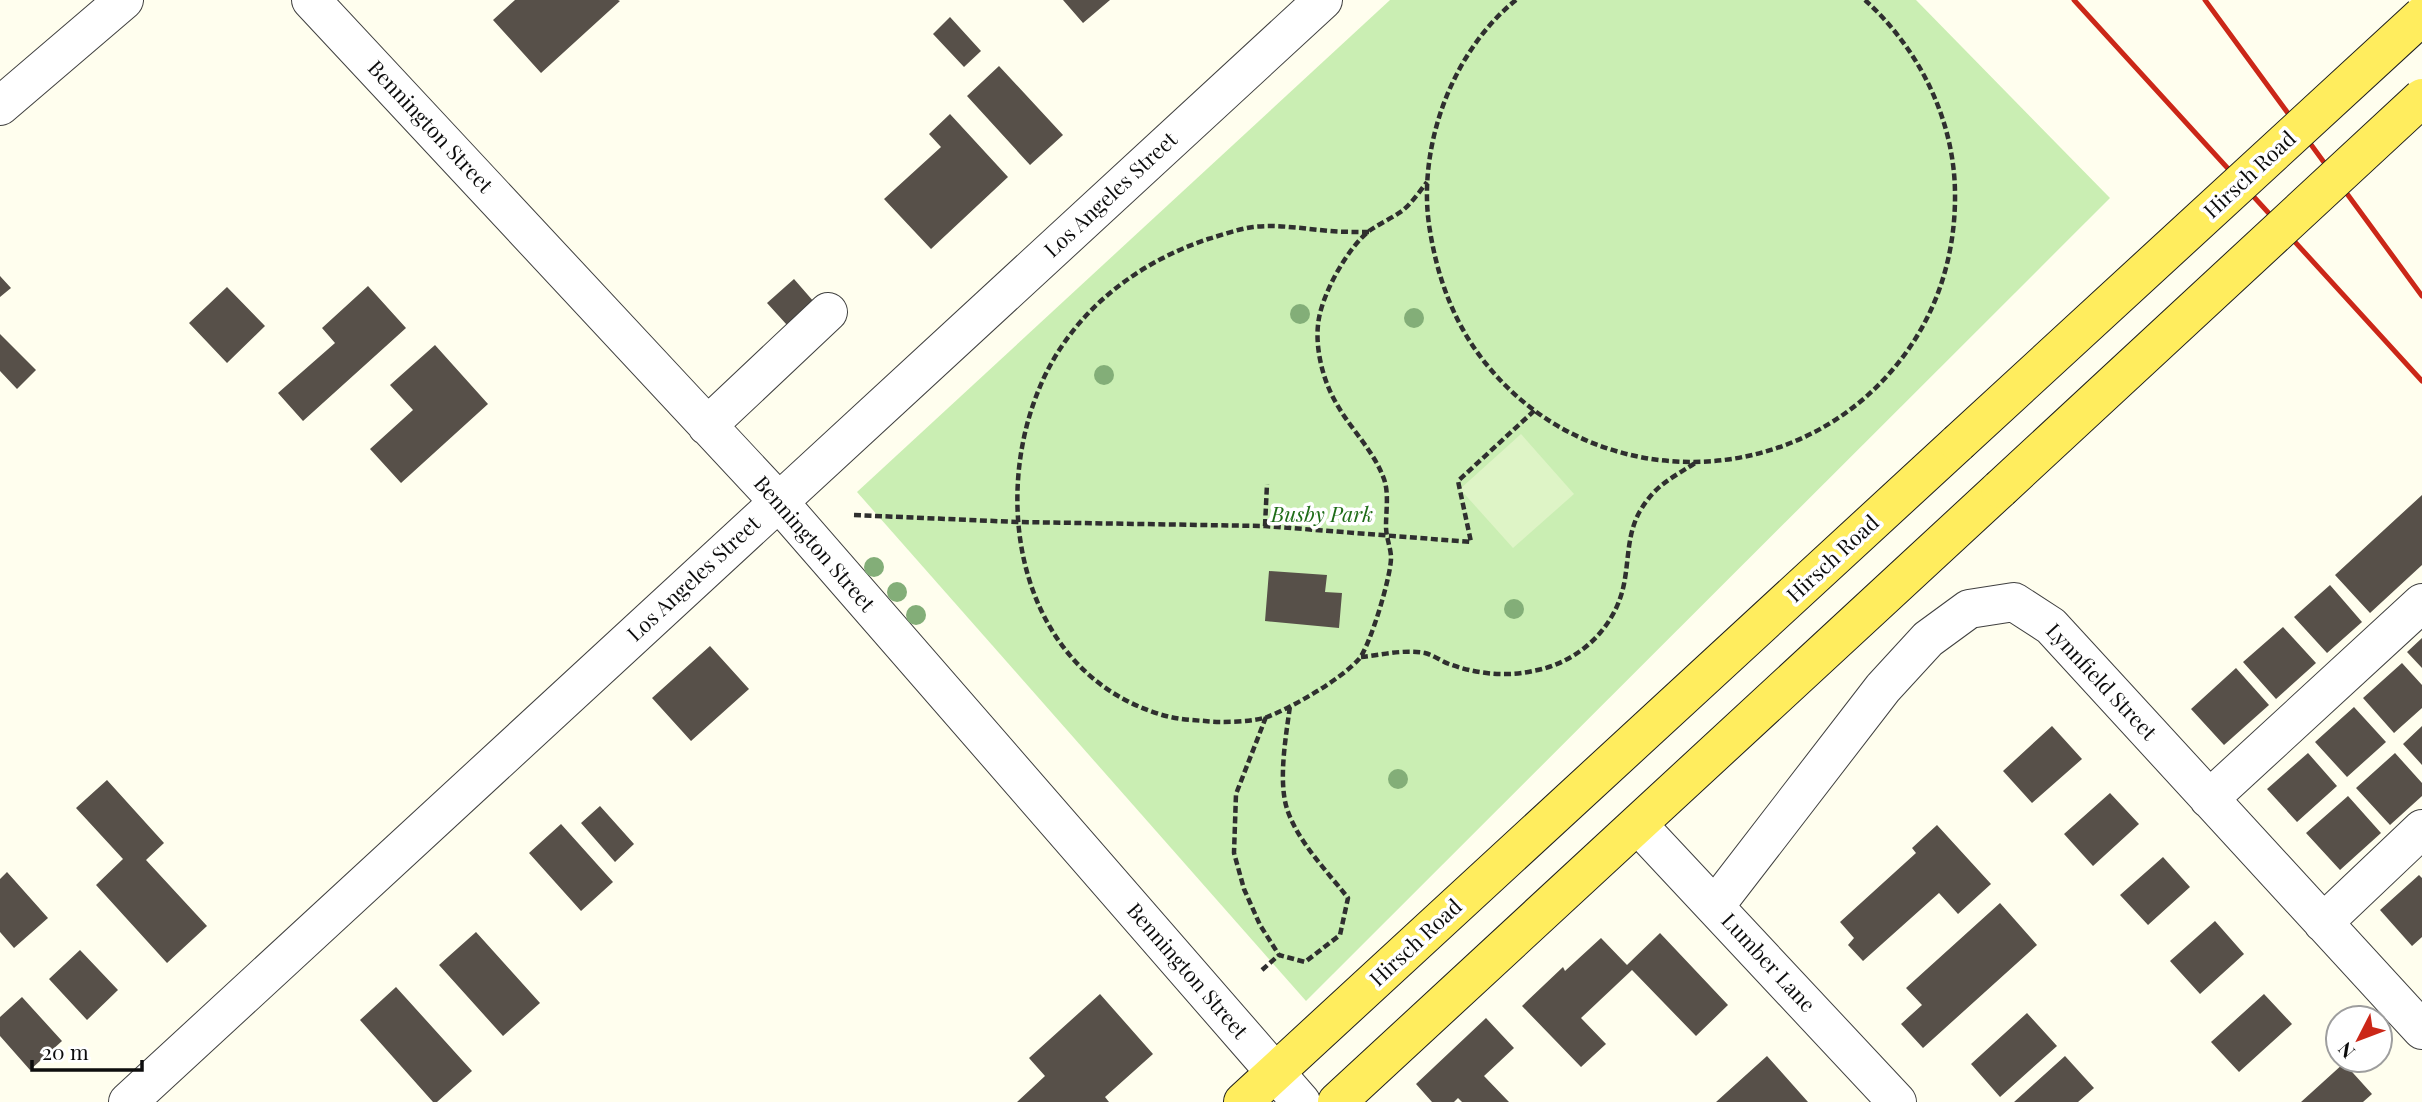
<svg xmlns="http://www.w3.org/2000/svg" width="2422" height="1102" font-family="'Playfair Display',serif">
<style>
.green{fill:#caeeb3}
.pitch{fill:#def4c6}
.building{fill:#575049}
.lines{fill:none;stroke-linecap:round;stroke-linejoin:round}
.minor-casing{stroke:#404040;stroke-width:40}
.major-casing{stroke:#1e1e1e;stroke-width:40}
.path{stroke:#2f2f2f;stroke-width:4.5;stroke-dasharray:7 3.5;stroke-linecap:butt}
.minor{stroke:#fff;stroke-width:38}
.major{stroke:#ffed5e;stroke-width:38}
.rail{stroke:#cb2718;stroke-width:5}
.major-bridge-casing{stroke:#1e1e1e;stroke-width:40;stroke-linecap:butt}
.major-bridge{stroke:#ffed5e;stroke-width:38}
.tree{fill:#83ae78}
.labels{text-anchor:middle;stroke-width:7;stroke-linejoin:round;paint-order:stroke}
.street-label{font-size:21px;fill:#0d0d0d;stroke:#fff}
.park-label{font-size:21px;font-style:italic;fill:#1e6c17;stroke:#fff}
</style>
<rect width="100%" height="100%" fill="#fffeee"/>
<path class="green" d="M1390,0H1916L2110,198L1306,1001L857,492Z"/>
<path class="pitch" d="M1521,434L1574,494L1513,548L1460,489Z"/>
<path class="building" d="M515,0H618L620,1L541,73L493,20Z
M1063,0H1110L1083,23Z
M950,17L981,51L964,67L933,34Z
M999,66L1063,135L1030,165L967,96Z
M950,114L1008,177L931,249L884,199L941,147L929,134Z
M0,276L11,288L0,297Z
M794,279L814,302L787,325L767,303Z
M368,286L406,328L303,421L278,393L335,343L322,328Z
M227,287L265,326L227,363L189,323Z
M0,334L36,370L17,389L0,371Z
M435,345L488,404L401,483L370,449L413,410L390,385Z
M2422,495V565L2370,613L2335,575Z
M1269,571L1327,575L1325,592L1342,593L1339,628L1265,621Z
M2330,585L2362,622L2327,653L2294,617Z
M2283,627L2316,663L2276,699L2243,662Z
M2422,638V668L2407,652Z
M710,646L749,689L691,741L652,698Z
M2402,663L2422,685V708L2394,733L2363,698Z
M2236,668L2269,705L2224,745L2191,709Z
M2354,707L2386,742L2347,777L2315,742Z
M2052,726L2082,759L2032,803L2003,771Z
M2422,726V765L2403,744Z
M2308,753L2337,786L2297,822L2267,789Z
M2395,753L2422,783V796L2390,825L2356,788Z
M107,780L164,843L146,860L207,926L167,963L96,885L123,859L76,808Z
M2110,793L2139,824L2093,866L2064,834Z
M2348,796L2381,833L2340,870L2306,833Z
M600,806L634,844L615,862L581,823Z
M561,824L613,882L581,911L529,853Z
M1937,825L1991,884L1958,914L1939,893L1863,961L1848,945L1854,938L1840,922L1916,853L1912,848Z
M2163,857L2190,887L2148,925L2120,895Z
M7,872L48,918L14,948L0,932V879Z
M2419,875L2422,878V937L2412,946L2380,910Z
M2000,903L2037,945L1923,1048L1901,1024L1922,1005L1906,988Z
M2215,921L2244,954L2200,994L2170,961Z
M476,932L540,1003L503,1036L439,965Z
M1660,933L1728,1005L1696,1036L1632,970L1581,1018L1606,1044L1581,1067L1522,1006L1563,967L1565,971L1601,938L1627,965Z
M80,950L118,990L87,1020L49,979Z
M396,987L472,1071L437,1102H433L360,1020Z
M1100,994L1153,1054L1105,1097L1109,1102H1017L1045,1076L1029,1058Z
M2264,994L2292,1024L2239,1072L2211,1042Z
M22,997L62,1041L30,1070L0,1036V1017Z
M2027,1013L2057,1046L2000,1097L1971,1064Z
M1486,1018L1514,1048L1484,1076L1509,1102H1462L1458,1098L1454,1102H1432L1416,1084Z
M1767,1056L1808,1102H1716Z
M2065,1056L2094,1088L2078,1102H2014Z
M2344,1063L2372,1094L2363,1102H2301Z"/>
<g class="lines">
<g class="minor-casing">
<path id="minor" d="M311,0L778,501L1301,1102
M0,106L124,0
M707,426L828,312
M2209,799L2422,603
M1638,825L1897,1102
M1715,906L1883,688L1928,639L1969,609L2014,602L2051,626L2422,1030
M2323,923L2422,829
M128,1102L1323,0"/>
</g>
<g class="major-casing">
<path id="major" d="M1243,1102L1958,443
M1337,1102L2000,489"/>
</g>
<path class="path" d="M1516,0C1451,52 1416,150 1430,231C1438,280 1455,326 1487,365C1589,491 1781,494 1888,375C1934,324 1956,260 1955,192C1954,119 1919,49 1865,0
M1369,232C1356,232 1343,232 1330,231C1304,229 1279,224 1253,227C1238,229 1222,235 1208,239C1136,263 1073,312 1042,382C988,503 1021,671 1159,714C1174,719 1190,720 1205,721C1221,723 1253,722 1267,717C1293,707 1340,680 1359,659C1370,646 1392,574 1391,556C1390,545 1386,537 1386,526C1386,511 1389,493 1384,479C1373,449 1350,429 1335,401C1322,378 1314,344 1319,318C1324,291 1347,249 1369,231C1379,224 1392,218 1402,211C1412,203 1420,191 1427,182
M854,515L1017,522L1265,526L1471,542L1458,481L1535,410
M1265,526L1267,484
M1361,657C1382,655 1404,649 1425,653C1433,655 1441,661 1449,664C1476,674 1506,677 1533,671C1578,663 1615,629 1624,584C1629,559 1627,534 1640,511C1656,484 1671,479 1695,463
M1266,717L1236,794L1234,853L1244,889L1260,925L1279,955L1305,962L1340,935L1348,898C1327,871 1298,842 1287,809C1278,780 1286,736 1290,706
M1262,970L1279,955"/>
<use href="#minor" class="minor"/>
<use href="#major" class="major"/>
<path class="rail" d="M2074,0L2422,381
M2205,0L2422,296"/>
<g class="major-bridge-casing">
<path id="major-bridge" d="M1958,443L2422,16
M2000,489L2422,98"/>
</g>
<use href="#major-bridge" class="major-bridge"/>
</g>
<g class="tree">
<circle cx="1300" cy="314" r="10"/>
<circle cx="1414" cy="318" r="10"/>
<circle cx="1104" cy="375" r="10"/>
<circle cx="874" cy="567" r="10"/>
<circle cx="897" cy="592" r="10"/>
<circle cx="1514" cy="609" r="10"/>
<circle cx="916" cy="615" r="10"/>
<circle cx="1398" cy="779" r="10"/>
</g>
<g class="labels">
<g class="street-label">
<text transform="translate(430 127) rotate(47)" y="7">Bennington Street</text>
<text transform="translate(2250 175) rotate(-43)" y="7">Hirsch Road</text>
<text transform="translate(1111 195) rotate(-43)" y="7">Los Angeles Street</text>
<text transform="translate(814 544) rotate(49)" y="7">Bennington Street</text>
<text transform="translate(1833 559) rotate(-43)" y="7">Hirsch Road</text>
<text transform="translate(694 579) rotate(-43)" y="7">Los Angeles Street</text>
<text transform="translate(2101 682) rotate(47)" y="7">Lynnfield Street</text>
<text transform="translate(1416 943) rotate(-43)" y="7">Hirsch Road</text>
<text transform="translate(1768 963) rotate(47)" y="7">Lumber Lane</text>
<text transform="translate(1187 971) rotate(49)" y="7">Bennington Street</text>
</g>
<g class="park-label">
<text x="1322" y="522">Busby Park</text>
</g>
</g>
<g transform="translate(2359 1039) rotate(228)"><circle r="33" fill="#ffffff" stroke="#9e9e9e" stroke-width="2"/>
<path d="M0-5L12 26L0 18L-12 26Z" fill="#cb2718"/>
<text y="-10" font-size="19" font-weight="bold" text-anchor="middle" fill="#0d0d0d">N</text>
</g>
<path d="M32 1060v10h110v-10" fill="none" stroke="#0d0d0d" stroke-width="3.5"/>
<text x="42" y="1060" font-size="21" fill="#0d0d0d" stroke="#ffffff" stroke-width="5" paint-order="stroke">20 m</text>
</svg>
